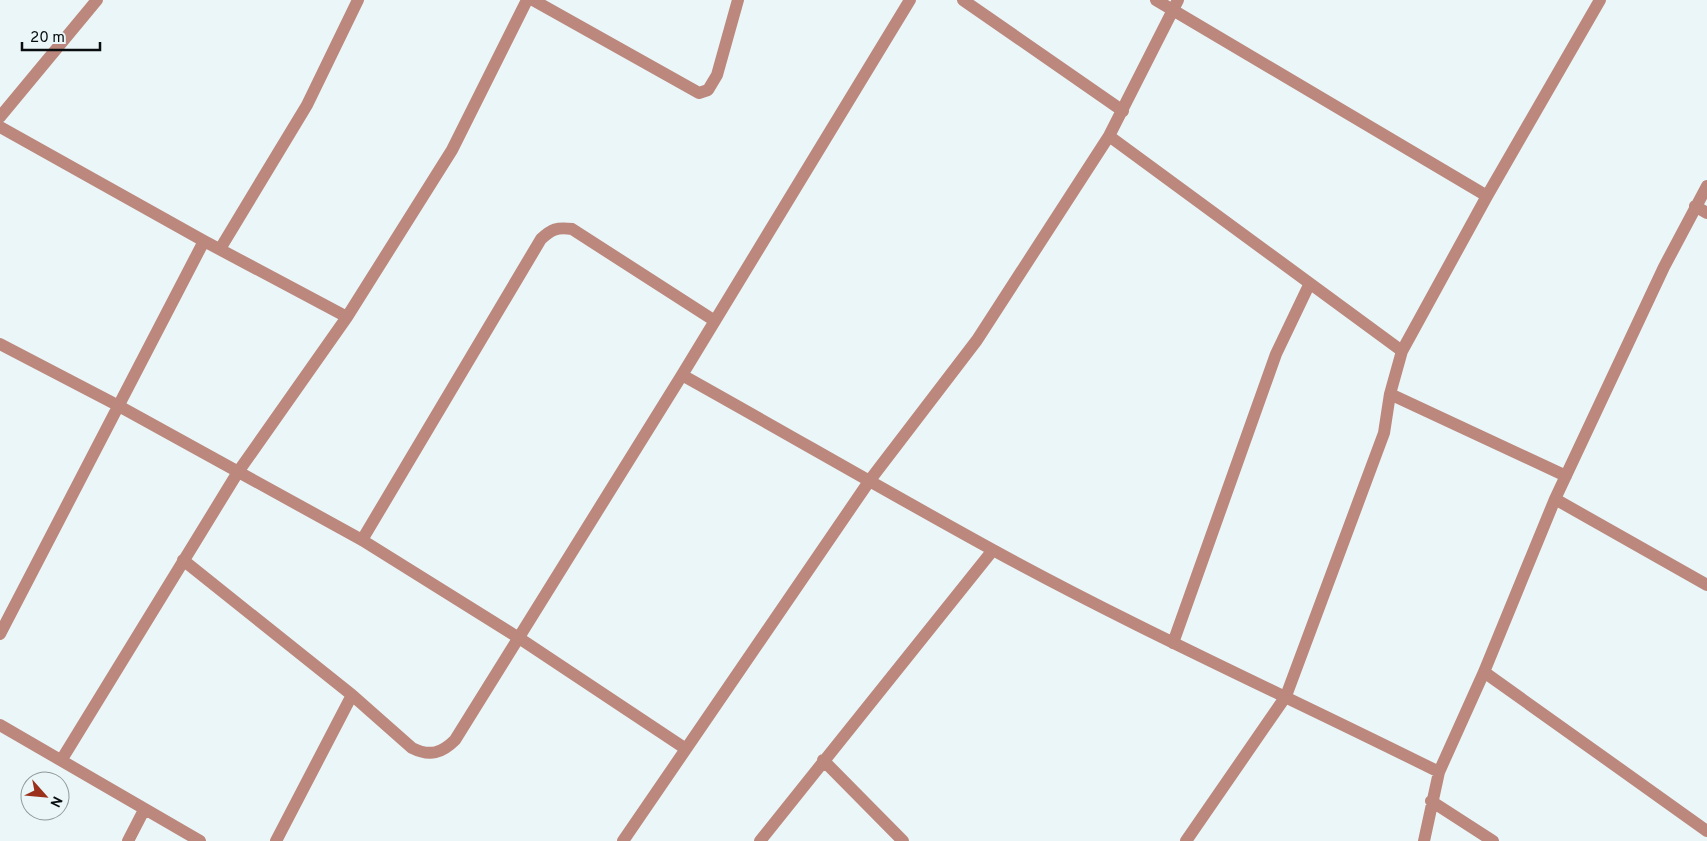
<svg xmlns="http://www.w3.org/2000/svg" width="1707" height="841" font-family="Overpass,sans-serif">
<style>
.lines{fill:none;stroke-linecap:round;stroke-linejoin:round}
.minor{stroke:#bc877c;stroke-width:12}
</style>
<rect width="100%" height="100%" fill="#eaf6f8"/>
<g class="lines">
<path class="minor" d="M533,0L699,93L708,90L717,75L738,0
M963,0L1123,111
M1156,0L1487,196
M0,117L97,0
M0,127L204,241L347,317
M1109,136L1402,351
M1695,206L1707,213
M220,249L307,105L358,0
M0,344L117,405L362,540L519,638L686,749
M682,375C786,433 889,493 993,550C1139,630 1291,698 1439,772
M1390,394L1566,476
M1555,499L1707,585
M362,540L541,239C552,229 557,227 572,229L715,321
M183,560L352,695L412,748C430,757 442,753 455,740L682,375L910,0
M0,634L204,241
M1173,643L1276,354L1309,285
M1484,672L1707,831
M0,725L200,841
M62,759L238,472L347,317L452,150L527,0
M823,760L903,841
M1431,801L1493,841
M128,841L144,810
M276,841L352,695
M623,841L870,480L977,340L1109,136L1178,0
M760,841L993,550
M1186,841L1286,696L1384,433L1390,394L1402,351L1487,196L1600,0
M1424,841L1439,772L1484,672L1555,499L1664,267L1707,186"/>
</g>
<g transform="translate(45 796) rotate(117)"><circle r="24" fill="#eaf6f8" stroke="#90999a"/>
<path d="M0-4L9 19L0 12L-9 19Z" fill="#9b311d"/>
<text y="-8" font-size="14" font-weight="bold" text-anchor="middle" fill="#090d0e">N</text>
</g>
<path d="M22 42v8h78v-8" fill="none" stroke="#090d0e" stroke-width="2.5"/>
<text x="30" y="42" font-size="15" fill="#090d0e" stroke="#eaf6f8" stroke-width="4" paint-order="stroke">20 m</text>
</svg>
